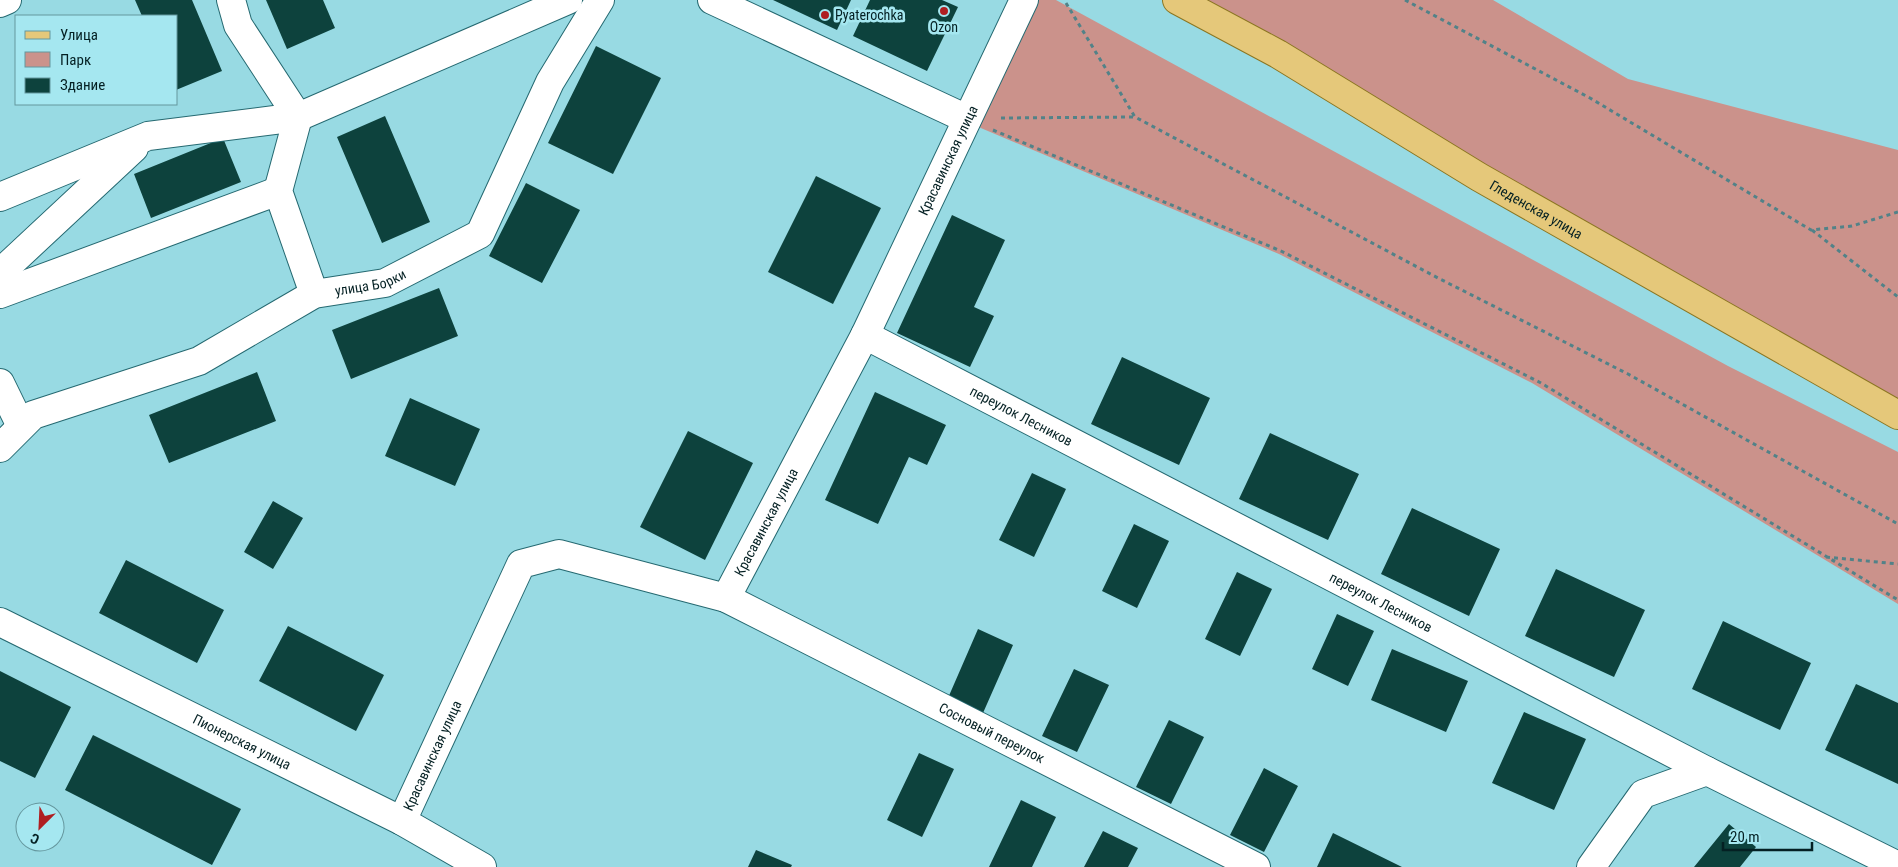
<svg xmlns="http://www.w3.org/2000/svg" width="1898" height="867" font-family="'Roboto Condensed',sans-serif">
<style>
.green{fill:#cb928b}
.building{fill:#0d423d}
.lines{fill:none;stroke-linecap:round;stroke-linejoin:round}
.minor-casing{stroke:#256971;stroke-width:30}
.major-casing{stroke:#8b7622;stroke-width:30}
.path{stroke:#528288;stroke-width:3;stroke-dasharray:4 4;stroke-linecap:butt}
.minor{stroke:#fff;stroke-width:28}
.major{stroke:#e5c87a;stroke-width:28}
.poi-dot{fill:#af1e21;stroke:#a5e7f0;stroke-width:2}
.labels{text-anchor:middle;stroke-width:5;stroke-linejoin:round;paint-order:stroke}
.poi-label{font-size:14px;fill:#042023;stroke:#a5e7f0;text-anchor:start}
.street-label{font-size:14px;fill:#042023;stroke:#a5e7f0}
</style>
<rect width="100%" height="100%" fill="#98dae3"/>
<path class="green" d="M1027,0H1056L1728,366L1898,452V604L1532,383L1279,254L969,123Z
M1177,0H1493L1628,79L1898,150V415Z"/>
<path class="building" d="M135,0H192L222,71L176,90V16H142Z
M266,0H323L335,28L287,49Z
M773,0H851L837,30Z
M870,0H942L958,7L927,71L853,36Z
M596,46L661,78L613,174L548,143Z
M385,116L430,222L382,243L337,137Z
M223,138L241,182L151,218L134,174Z
M816,176L881,208L833,304L768,272Z
M526,183L580,210L542,283L489,256Z
M952,215L1005,240L974,307L994,316L970,367L897,333Z
M439,288L458,336L351,379L332,330Z
M1122,357L1210,398L1179,465L1091,424Z
M257,372L276,421L169,463L149,415Z
M875,392L946,425L927,465L909,457L878,524L825,500Z
M410,398L480,429L455,486L385,456Z
M688,431L753,463L705,560L640,527Z
M1270,433L1359,474L1328,540L1239,499Z
M1032,473L1066,489L1034,557L999,540Z
M273,501L303,518L273,569L244,552Z
M1412,508L1500,549L1469,616L1381,574Z
M1134,524L1169,541L1137,608L1102,591Z
M126,560L224,610L197,663L99,613Z
M1556,569L1645,610L1614,677L1525,636Z
M1237,572L1272,589L1240,656L1205,639Z
M1337,614L1374,631L1348,686L1312,669Z
M1723,621L1811,663L1780,730L1692,689Z
M288,626L384,675L356,731L259,681Z
M978,629L1013,645L983,713L948,698Z
M1392,649L1468,681L1446,732L1371,700Z
M1074,669L1109,685L1077,752L1042,736Z
M0,671L71,707L35,778L0,761Z
M1856,684L1898,703V784L1825,750Z
M1524,712L1586,739L1554,810L1492,783Z
M1169,720L1204,737L1171,804L1136,787Z
M93,735L241,809L212,865L65,790Z
M919,753L954,769L922,837L887,820Z
M1264,768L1298,786L1264,852L1230,835Z
M1021,800L1056,817L1032,867H989Z
M1729,824L1756,847L1740,867H1694Z
M1103,831L1138,848L1128,867H1084Z
M1333,833L1402,867H1317Z
M756,850L792,865L791,867H748Z"/>
<g class="lines">
<g class="minor-casing">
<g id="minor">
<path d="M231,0L238,25L298,117L278,191L314,294"/>
<path d="M712,0L967,119"/>
<path d="M0,3L7,0"/>
<path d="M0,197L148,136L298,117L568,0"/>
<path d="M0,273L134,148"/>
<path d="M0,294L278,191"/>
<path id="s1" d="M865,335L1707,771L1898,866"/>
<path d="M0,383L21,426"/>
<path id="s2" d="M0,448L33,415L199,361L314,294L385,283L480,234L550,82L600,0"/>
<path id="s3" d="M726,598L1256,867"/>
<path id="s4" d="M0,622L402,821L482,867"/>
<path id="s5" d="M402,821L521,564L559,554L726,598L865,335L1024,0"/>
<path d="M1591,867L1643,794L1707,771"/>
</g>
</g>
<g class="major-casing">
<g id="major">
<path id="s6" d="M1177,0L1278,54L1479,177L1898,415"/>
</g>
</g>
<path class="path" d="M1405,0L1590,98L1811,230L1852,226L1898,212
M1066,3L1135,117L1438,278L1628,374L1898,524
M1001,118L1135,117
M993,130L1281,251L1541,383L1898,600
M1812,230L1898,297
M1826,557L1898,564"/>
<use href="#minor" class="minor"/>
<use href="#major" class="major"/>
</g>
<g class="poi-dot">
<circle cx="944" cy="11" r="5"/>
<circle cx="825" cy="15" r="5"/>
</g>
<g class="labels">
<g class="poi-label">
<text x="835" y="20">Pyaterochka</text>
<text x="944" y="32" text-anchor="middle">Ozon</text>
</g>
<g class="street-label">
<text dy="5" stroke="none"><textPath href="#s5" startOffset="986">Красавинская улица</textPath></text>
<text dy="5" stroke="none"><textPath href="#s6" startOffset="416">Гледенская улица</textPath></text>
<text dy="5" stroke="none"><textPath href="#s2" startOffset="412">улица Борки</textPath></text>
<text dy="5" stroke="none"><textPath href="#s1" startOffset="176">переулок Лесников</textPath></text>
<text dy="5" stroke="none"><textPath href="#s5" startOffset="581">Красавинская улица</textPath></text>
<text dy="5" stroke="none"><textPath href="#s1" startOffset="581">переулок Лесников</textPath></text>
<text dy="5" stroke="none"><textPath href="#s3" startOffset="298">Сосновый переулок</textPath></text>
<text dy="5" stroke="none"><textPath href="#s4" startOffset="270">Пионерская улица</textPath></text>
<text dy="5" stroke="none"><textPath href="#s5" startOffset="72">Красавинская улица</textPath></text>
</g>
</g>
<rect x="15" y="15" width="162" height="90" fill="#a5e7f0" stroke="#65979e"/>
<rect x="25" y="31" width="25" height="8" fill="#e5c87a" stroke="#65979e"/>
<text x="60" y="40" font-size="15" fill="#042023">Улица</text>
<rect x="25" y="52" width="25" height="15" fill="#cb928b" stroke="#65979e"/>
<text x="60" y="65" font-size="15" fill="#042023">Парк</text>
<rect x="25" y="78" width="25" height="15" fill="#0d423d" stroke="#65979e"/>
<text x="60" y="90" font-size="15" fill="#042023">Здание</text>
<g transform="translate(40 827) rotate(204)"><circle r="24" fill="#a5e7f0" stroke="#65979e"/>
<path d="M0-4L9 19L0 12L-9 19Z" fill="#af1e21"/>
<text y="-8" font-size="14" font-weight="bold" text-anchor="middle" fill="#042023">С</text>
</g>
<path d="M1723 842v8h89v-8" fill="none" stroke="#042023" stroke-width="2.5"/>
<text x="1730" y="842" font-size="15" fill="#042023" stroke="#a5e7f0" stroke-width="4" paint-order="stroke">20 m</text>
</svg>
